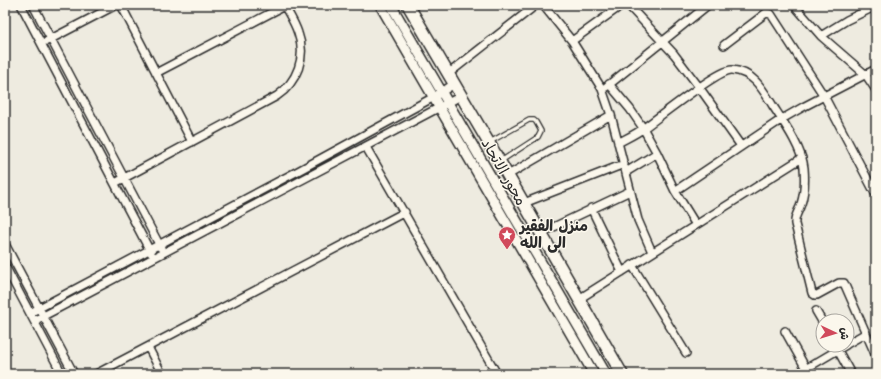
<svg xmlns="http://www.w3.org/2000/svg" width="881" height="379" font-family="'Comic Neue','Playpen Sans Arabic',sans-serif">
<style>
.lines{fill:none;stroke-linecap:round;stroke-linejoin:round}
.service-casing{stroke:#2b2b2b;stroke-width:6}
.minor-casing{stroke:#2b2b2b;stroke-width:10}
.tertiary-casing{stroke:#2b2b2b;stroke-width:12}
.primary-casing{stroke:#2b2b2b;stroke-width:14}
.service{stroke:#fbf7ec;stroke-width:3.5}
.minor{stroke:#fbf7ec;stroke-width:7}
.tertiary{stroke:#fbf7ec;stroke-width:9}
.primary{stroke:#fbf7ec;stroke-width:11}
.labels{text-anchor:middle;stroke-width:3;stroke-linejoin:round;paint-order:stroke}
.street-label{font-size:15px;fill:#2b2b2b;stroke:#fbf7ec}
.poi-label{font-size:15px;font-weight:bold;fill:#2b2b2b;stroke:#fbf7ec;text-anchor:start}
</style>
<rect width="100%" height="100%" fill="#eeebe0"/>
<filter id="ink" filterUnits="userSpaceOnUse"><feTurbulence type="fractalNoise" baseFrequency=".025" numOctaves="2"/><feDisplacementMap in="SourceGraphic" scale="8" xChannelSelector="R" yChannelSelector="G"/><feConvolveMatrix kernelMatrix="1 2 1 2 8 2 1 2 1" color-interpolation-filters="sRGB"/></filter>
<g filter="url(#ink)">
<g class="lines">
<g class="service-casing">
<path id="service" d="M490,142L529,120H534L536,122L541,131L538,137L501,161"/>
</g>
<g class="minor-casing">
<path id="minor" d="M21,5L151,253
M33,5L161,248
M121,5L192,142
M543,5L572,41L602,89L611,115L638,220L652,252
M628,5L674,54L699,87L741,146
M794,5L821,36L866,75L876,90
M821,36L847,20L876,6
M47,41L116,5
M572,41L622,5
M724,45L766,13L771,14L824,96L876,195
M156,73L284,6
M448,74L536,5
M609,84L630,109L643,128L657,153L675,191L696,225
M606,87L708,5
M618,143C627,138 636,134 644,128C658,118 719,69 732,70C754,72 763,90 773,106C784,123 802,148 804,168C805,180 805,192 801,204C799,211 794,216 795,224L812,293L815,295H817L839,283H844L876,356
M366,147L497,374
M626,172L657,153
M508,175L611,115
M115,183L277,96C297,82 307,57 298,33C295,23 289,14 284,5
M675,191L782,119L803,107L876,69
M524,203L624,164
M591,208L622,272
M541,233L630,191
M5,244L74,374
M632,265L686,353
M5,266L62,374
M579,299L802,158
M816,311L823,323
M30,313L298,171L434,97L454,84
M34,321L461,96
M785,331L809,374
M847,344L866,333
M835,345L851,374
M148,347L162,374
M96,374L405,212
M797,374L846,345"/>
</g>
<g class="tertiary-casing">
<path id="tertiary" d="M380,5L594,374
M391,5L606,374"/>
</g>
<g class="primary-casing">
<path id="primary" d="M408,5L500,162L622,374"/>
</g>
<use href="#service" class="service"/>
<use href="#minor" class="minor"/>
<use href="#tertiary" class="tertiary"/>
<use href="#primary" class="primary"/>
</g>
</g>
<defs>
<g id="sight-pin" transform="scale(0.9)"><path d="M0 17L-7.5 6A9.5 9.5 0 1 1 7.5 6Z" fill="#d1495b" stroke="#fbf7ec"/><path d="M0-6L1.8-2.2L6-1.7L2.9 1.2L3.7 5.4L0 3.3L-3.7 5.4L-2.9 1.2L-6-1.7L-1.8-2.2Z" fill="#fff"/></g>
</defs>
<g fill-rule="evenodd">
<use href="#sight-pin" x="507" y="235"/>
</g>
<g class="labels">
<g class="street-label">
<text transform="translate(504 172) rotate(60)" y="5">محور الاتحاد</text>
</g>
<g class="poi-label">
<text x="520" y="231">منزل الفقير<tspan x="520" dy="17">الى الله</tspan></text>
</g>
</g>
<rect width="881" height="379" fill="none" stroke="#fbf7ec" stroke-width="20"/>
<rect x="10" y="10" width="861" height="359" fill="none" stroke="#2b2b2b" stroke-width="1.5" filter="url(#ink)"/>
<g transform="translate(835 333) rotate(94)"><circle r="19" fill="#fbf7ec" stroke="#a8a59f"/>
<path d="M0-3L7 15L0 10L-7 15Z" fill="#d1495b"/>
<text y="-6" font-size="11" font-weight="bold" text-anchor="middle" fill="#2b2b2b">ش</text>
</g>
</svg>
